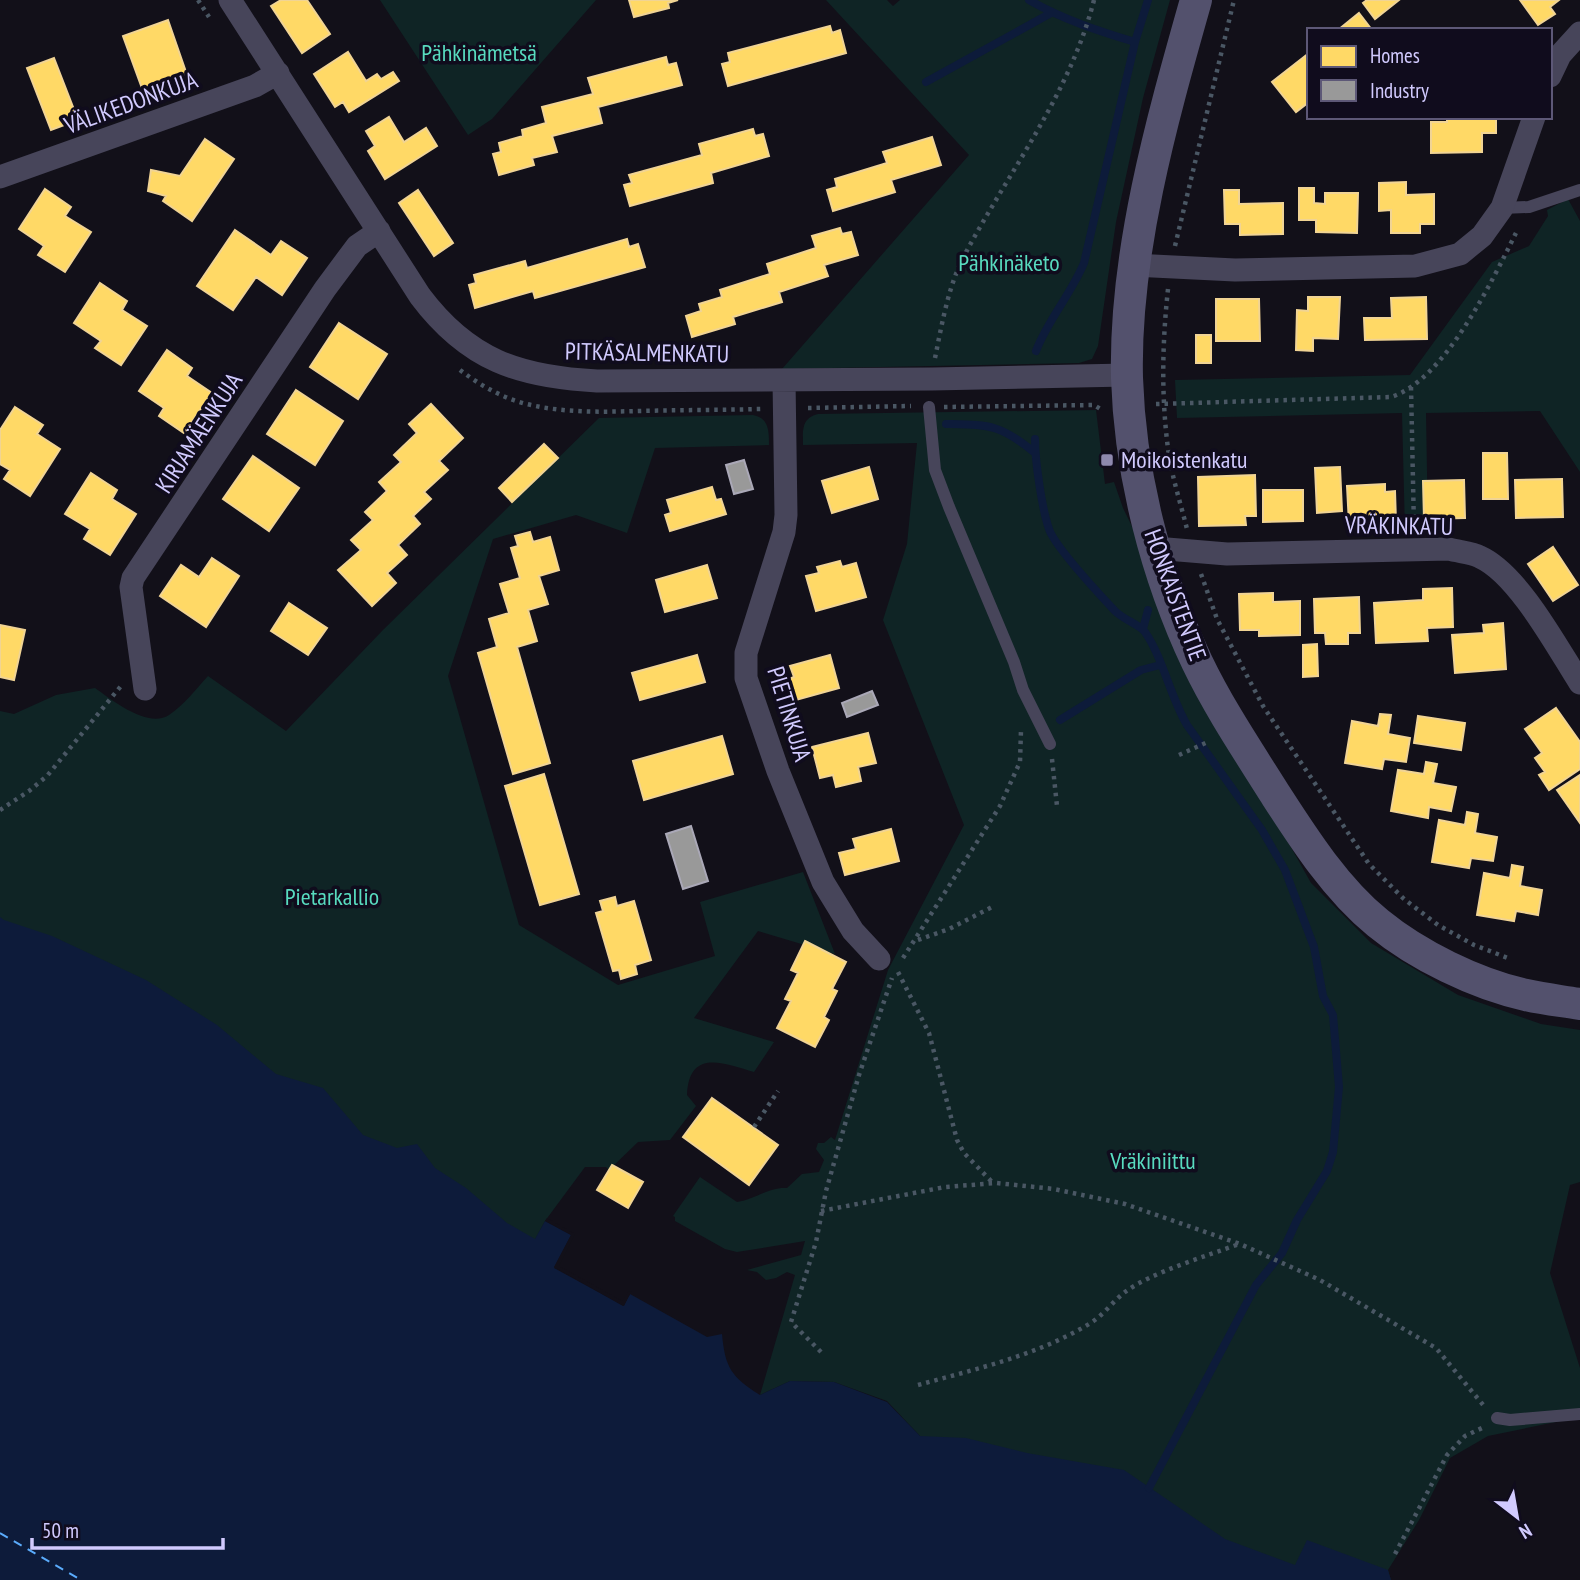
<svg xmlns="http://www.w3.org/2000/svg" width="1580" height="1580" font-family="'PT Sans Narrow',sans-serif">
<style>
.green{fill:#0f2425}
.water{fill:#0d1b3a}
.pier{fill:#121019}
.homes{fill:#ffd966;stroke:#f1d494;stroke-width:2}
.industry{fill:#999;stroke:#aaa8b7;stroke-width:2}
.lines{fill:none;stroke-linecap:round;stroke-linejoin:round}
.stream{stroke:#0d1b3a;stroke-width:8}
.ferry{stroke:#5aabfb;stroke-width:2;stroke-dasharray:9 7;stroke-linecap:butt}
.path{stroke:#4a5764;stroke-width:4.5;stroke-dasharray:3.5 5;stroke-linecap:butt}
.lane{stroke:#47455a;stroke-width:12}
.street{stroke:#47455a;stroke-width:23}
.secondary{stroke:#53516d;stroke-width:32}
.poi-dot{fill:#8e89ae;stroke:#100c1d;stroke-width:2.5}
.labels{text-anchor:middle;stroke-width:7;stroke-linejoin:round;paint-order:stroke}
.park-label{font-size:24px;fill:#58dbbf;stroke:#100c1d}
.street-label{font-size:24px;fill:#d1cafe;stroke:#100c1d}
.poi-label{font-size:24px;fill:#d1cafe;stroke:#100c1d;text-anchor:start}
</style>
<rect width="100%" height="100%" fill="#121019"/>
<path class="green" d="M380,0H596L492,119L468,135Z
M826,0H887L893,6L900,0H1170L1143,98L1116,222L1098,346L1092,359L1079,363L782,369L969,155Z
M1568,199L1580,221V472L1540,411L1426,413L1428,530L1405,531L1402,413L1177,418L1175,380L1410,375L1492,262L1529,246L1548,216L1547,210Z
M1096,410L1105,484L1114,482L1123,508L1273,815L1311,883L1371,943L1458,995L1541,1024L1580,1030V1182L1570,1185L1550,1273L1580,1368V1417L1488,1436L1450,1458L1419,1520L1388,1570L1391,1580H1288L920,1436L887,1401L834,1382L790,1381L760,1395L795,1275L787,1272L776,1278L766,1280L757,1272L747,1270L801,1255L805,1241L737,1252L725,1249L675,1221V1217L673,1216L700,1177L737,1202C756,1199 768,1187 787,1188L802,1174L819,1172L824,1160L816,1149L818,1143H824L831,1137L835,1140L888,970L964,825L883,620L907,544L917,443L803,445C803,431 801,418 818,414Z
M753,415C769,418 769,431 769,445L655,448L627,533L576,515L493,539L448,676L519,925L618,985L715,956L700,902L803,872L835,954L758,931L694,1018L774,1042L754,1072C724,1063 689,1048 687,1095L696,1106L670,1140L638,1142L609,1170L606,1167H585L545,1221L535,1240L0,964V711L14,714L56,695L95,688C112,700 148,729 169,715C184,705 196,689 208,676L286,731L383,630L599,418Z"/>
<path class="water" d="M0,917L4,920L52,936L146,980L217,1025L276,1074L323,1088L363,1135L397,1148L417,1144L435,1168L466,1188L507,1223L535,1239L545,1221L571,1235L554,1268L624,1306L630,1294L707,1337L722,1334C725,1367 731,1377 760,1395L790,1381L834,1382L887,1402L920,1436L966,1438L1027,1453L1124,1470L1225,1539L1295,1565L1307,1540L1388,1570L1391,1580H0Z"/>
<path class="pier" d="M547,1218L575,1234L559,1266L622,1301L628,1292L632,1291L623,1306L554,1267L571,1235L545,1221Z"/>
<path class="homes" d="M281,0H307L330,34L302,53L271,6Z
M629,0H678L668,3L669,8L634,17Z
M1367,0H1399L1375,19L1363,3Z
M1520,0H1559L1550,7L1555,14L1538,25Z
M1359,13L1372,30H1338Z
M168,20L187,75L143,91L123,36Z
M830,26L832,33L840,30L846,53L728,86L722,64L730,62L728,53Z
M348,52L366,81L377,74L381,79L393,72L399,81L349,112L343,102L335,107L314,74Z
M1309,53V102L1296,112L1272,82Z
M666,57L668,65L676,63L682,85L598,107L602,123L552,136L557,152L532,158L534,165L499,175L493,154L501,152L499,143L523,136L522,130L546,123L542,107L593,94L588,78Z
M54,58L78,120L51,130L27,68Z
M389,117L404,142L426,128L437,146L385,179L368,151L375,146L366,131Z
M1447,117H1496V133H1482V152L1431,153V122H1447Z
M753,129L755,136L763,134L769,156L711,173L713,183L630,206L624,185L632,183L629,175L702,155L699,144Z
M932,137L941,165L891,180L895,192L833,211L827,190L837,187L835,179L887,163L883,152Z
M205,139L234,159L192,221L163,201L166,196L148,191L151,170L180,176Z
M1406,182V195L1434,194V224H1420V233H1391V210L1379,211V183Z
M1299,188H1314V203L1325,204V193H1358L1357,233L1316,232V220H1299Z
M45,189L71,207L65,216L91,232L65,272L38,255L44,246L19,229Z
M418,190L453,243L434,256L399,203Z
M1224,190H1239V204L1283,203V234L1240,235V224H1225Z
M840,228L842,234L851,232L858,255L824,265L828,276L779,292L782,302L733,317L735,324L692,337L686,316L701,311L699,304L722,297L720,290L770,274L767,264L816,248L812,236Z
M235,230L271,255L281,241L307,258L282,295L256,277L233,310L197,286Z
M627,239L629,247L638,244L645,267L535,298L533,291L475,308L469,285L476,283L474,275L525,261L527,268Z
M100,283L127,301L122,310L147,326L121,365L95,348L101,341L74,323Z
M1308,297H1340L1338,339L1313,338V351L1296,350L1297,310L1308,311Z
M1426,297L1427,339L1365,340L1364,318H1392L1391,298Z
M1216,299H1259L1260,341H1216Z
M339,323L387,354L358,399L310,367Z
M1196,335H1211V363H1196Z
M167,350L192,368L187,376L212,393L184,433L159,416L164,408L139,391Z
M296,390L343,421L315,465L267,434Z
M431,404L463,438L439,461L448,470L424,492L431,499L413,516L420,524L398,545L407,555L387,573L396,583L372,606L338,570L361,550L351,540L373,520L365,512L387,491L379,482L401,462L394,455L417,433L409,424Z
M15,407L43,425L37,434L60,449L30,496L4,479L10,470L0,464V430Z
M544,444L558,458L512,502L499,488Z
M1483,453H1507L1508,499H1483Z
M253,456L299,488L269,531L223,499Z
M869,467L878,499L832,513L822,481Z
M1340,467L1342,511L1317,513L1315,468Z
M91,473L117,490L112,499L136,514L110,555L84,539L90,529L65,514Z
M1255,475L1256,516H1245L1246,525L1199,526L1198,477Z
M1562,479L1563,517L1516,518L1515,480Z
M1464,480L1465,518L1424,519L1423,481Z
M1385,484V492L1395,491L1396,522L1349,524L1347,486Z
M712,487L716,500L721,499L726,514L670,531L665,515L671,513L667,500Z
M1263,490H1303V521L1263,522Z
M530,532L533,542L550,537L559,570L539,576L548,604L528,610L537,641L517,647L550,763L513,774L478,653L497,647L489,619L509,613L500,584L520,578L511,548L518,546L515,536Z
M1553,547L1578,585L1553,601L1528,564Z
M212,558L239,576L206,627L160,596L181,565L199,577Z
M840,561L842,567L856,563L866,597L816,611L806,576L819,573L817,567Z
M707,565L717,598L665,612L656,580Z
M1452,588L1453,627L1427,628L1428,641L1376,643L1374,603L1423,600V589Z
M1273,593V602L1300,601V635L1259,636V630H1240L1239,594Z
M1359,597L1360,633H1348V644H1326L1325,633H1315L1314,599Z
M289,603L327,628L308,655L271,631Z
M1503,623L1506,669L1455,673L1452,635L1484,633L1483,625Z
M0,625L25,630L14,680L0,677Z
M1317,644L1318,676L1303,677V645Z
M697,655L705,682L640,700L632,673Z
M830,655L839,688L792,701L786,680L794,677L790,666Z
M1556,708L1580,742V769L1549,790L1539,775L1545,772L1535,758L1542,753L1525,729Z
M1380,714L1391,715L1388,734L1410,738L1406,762L1384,759L1382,769L1345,763L1352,721L1378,726Z
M1418,716L1465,723L1461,750L1414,743Z
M868,733L876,763L858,767L861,781L836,787L833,775L820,778L812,747Z
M722,736L733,774L644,800L633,761Z
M1426,762L1437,764L1433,783L1456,787L1451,811L1429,807L1428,818L1391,811L1398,770L1424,774Z
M544,774L579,894L540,905L505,786Z
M1580,775V823L1557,790Z
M1467,812L1478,814L1475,833L1497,837L1493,861L1471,858L1469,868L1432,862L1439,820L1465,825Z
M891,829L899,861L845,875L839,853L856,849L853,839Z
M1512,865L1523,867L1520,886L1542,890L1538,915L1516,911L1514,921L1477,915L1484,873L1510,878Z
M615,897L617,906L634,901L651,960L635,965L637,974L621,979L619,970L613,971L596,913L603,911L600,901Z
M805,941L846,962L832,989L837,991L824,1017L829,1020L815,1047L777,1028L791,1001L785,999L798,973L791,970Z
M712,1098L778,1145L749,1185L683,1137Z
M612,1165L643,1182L628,1208L597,1190Z"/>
<path class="industry" d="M744,460L753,489L734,494L726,465Z
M872,691L878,705L847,717L842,703Z
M691,826L708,881L683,889L666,834Z"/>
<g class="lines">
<path class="stream" d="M1029,0C1062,19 1098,31 1135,42
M926,82L1051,13
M1036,351C1048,320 1071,294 1084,263L1135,42L1148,0
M946,424C990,425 1000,424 1035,453
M1035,439C1035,461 1042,509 1049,529C1055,547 1100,595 1115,611C1124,620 1140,625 1145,632C1163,658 1170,696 1187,725L1262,830L1285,870L1314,947L1323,996L1333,1015L1339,1087L1333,1152L1327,1171L1297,1220L1282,1253L1256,1285L1149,1488
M1143,629L1148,610
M1060,720L1141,670L1160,665"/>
<path class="ferry" d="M0,1533L81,1580"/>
<path class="path" d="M198,0L209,17
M1175,246L1234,0
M1168,289C1162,345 1161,400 1169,456C1173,480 1181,505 1187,529
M935,358C942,324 948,287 964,256C1009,171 1070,94 1094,0
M460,370C481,386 506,400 531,405C566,413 603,412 638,411C679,410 720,410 761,409
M1411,387L1414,528
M1156,404L1391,397C1445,380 1492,281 1516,233
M944,407L1094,405L1102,410
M808,408L911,406
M1201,574L1217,619L1263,706L1369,864L1404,899L1438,925L1474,945L1508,958
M1179,755L1210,741
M1052,759L1057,806
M0,810L29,791L47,776L121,686
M918,940L949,929L994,906
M903,958L1000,806L1020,762L1021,730
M898,972L929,1033L957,1140L964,1153L993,1183
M754,1127L778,1091
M821,1211L945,1187L996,1183L1054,1189L1125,1204L1240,1244L1320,1280L1436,1348L1484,1406
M821,1352L791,1322L816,1242L826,1191L859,1075L892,978
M918,1385C976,1369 1038,1355 1089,1324C1103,1316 1113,1301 1125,1292C1152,1272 1207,1256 1239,1244
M1395,1554L1447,1455L1465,1436L1482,1428"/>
<path class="lane" d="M1502,208L1529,207L1580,190
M929,407L935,470L949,507L1014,662L1023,690L1050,744
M1497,1418L1510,1420L1580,1414"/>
<path class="street" d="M230,0L420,296C468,360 519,377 597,381L932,379L1127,375
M1550,76L1560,55L1580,33
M0,177L255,86L278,73
M1133,265L1235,270L1415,266L1460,254L1482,236L1502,208L1534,117
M784,380L786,515L784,532L746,653V678L778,771L823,882L853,931L879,959
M1155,548L1227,554L1449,549C1459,552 1471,552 1480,557C1518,574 1557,647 1580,683
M145,689L131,587L133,578L325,289L357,246L379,231"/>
<path class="secondary" d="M1196,0C1162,120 1124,253 1127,378C1130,474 1156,575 1197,662C1219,708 1248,751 1275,794C1304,839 1336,889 1378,923C1417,955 1476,984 1526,995C1543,999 1562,1001 1580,1004"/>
</g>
<rect class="poi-dot" x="1100" y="453" width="14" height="14" rx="3.5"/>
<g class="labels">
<g class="park-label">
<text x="479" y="61">Pähkinämetsä</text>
<text x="1009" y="271">Pähkinäketo</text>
<text x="332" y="905">Pietarkallio</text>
<text x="1153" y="1169">Vräkiniittu</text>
</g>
<g class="street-label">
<text transform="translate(131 103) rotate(-20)" y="8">VÄLIKEDONKUJA</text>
<text transform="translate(647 353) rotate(1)" y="8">PITKÄSALMENKATU</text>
<text transform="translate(199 433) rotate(-57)" y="8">KIRJAMÄENKUJA</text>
<text transform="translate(1399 526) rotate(1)" y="8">VRÄKINKATU</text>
<text transform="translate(1175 595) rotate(70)" y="8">HONKAISTENTIE</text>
<text transform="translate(789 714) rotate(73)" y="8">PIETINKUJA</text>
</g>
<g class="poi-label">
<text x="1121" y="468">Moikoistenkatu</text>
</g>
</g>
<rect x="1307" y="28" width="245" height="91" fill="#100c1d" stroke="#5d5877" stroke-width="2"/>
<rect x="1321" y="46" width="35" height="21" fill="#ffd966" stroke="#5d5877" stroke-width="2"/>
<text x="1370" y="63" font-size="21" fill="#d1cafe">Homes</text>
<rect x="1321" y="80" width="35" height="21" fill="#999999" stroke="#5d5877" stroke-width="2"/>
<text x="1370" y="98" font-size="21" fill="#d1cafe">Industry</text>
<g transform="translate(1517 1517) rotate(149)" stroke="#100c1d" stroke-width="5" paint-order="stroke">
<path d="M0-5L12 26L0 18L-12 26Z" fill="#d1cafe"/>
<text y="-10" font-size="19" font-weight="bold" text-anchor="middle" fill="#d1cafe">N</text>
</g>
<path d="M32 1538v10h191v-10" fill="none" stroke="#d1cafe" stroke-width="3.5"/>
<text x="42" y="1538" font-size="21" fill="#d1cafe" stroke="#100c1d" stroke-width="5" paint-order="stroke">50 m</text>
</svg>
